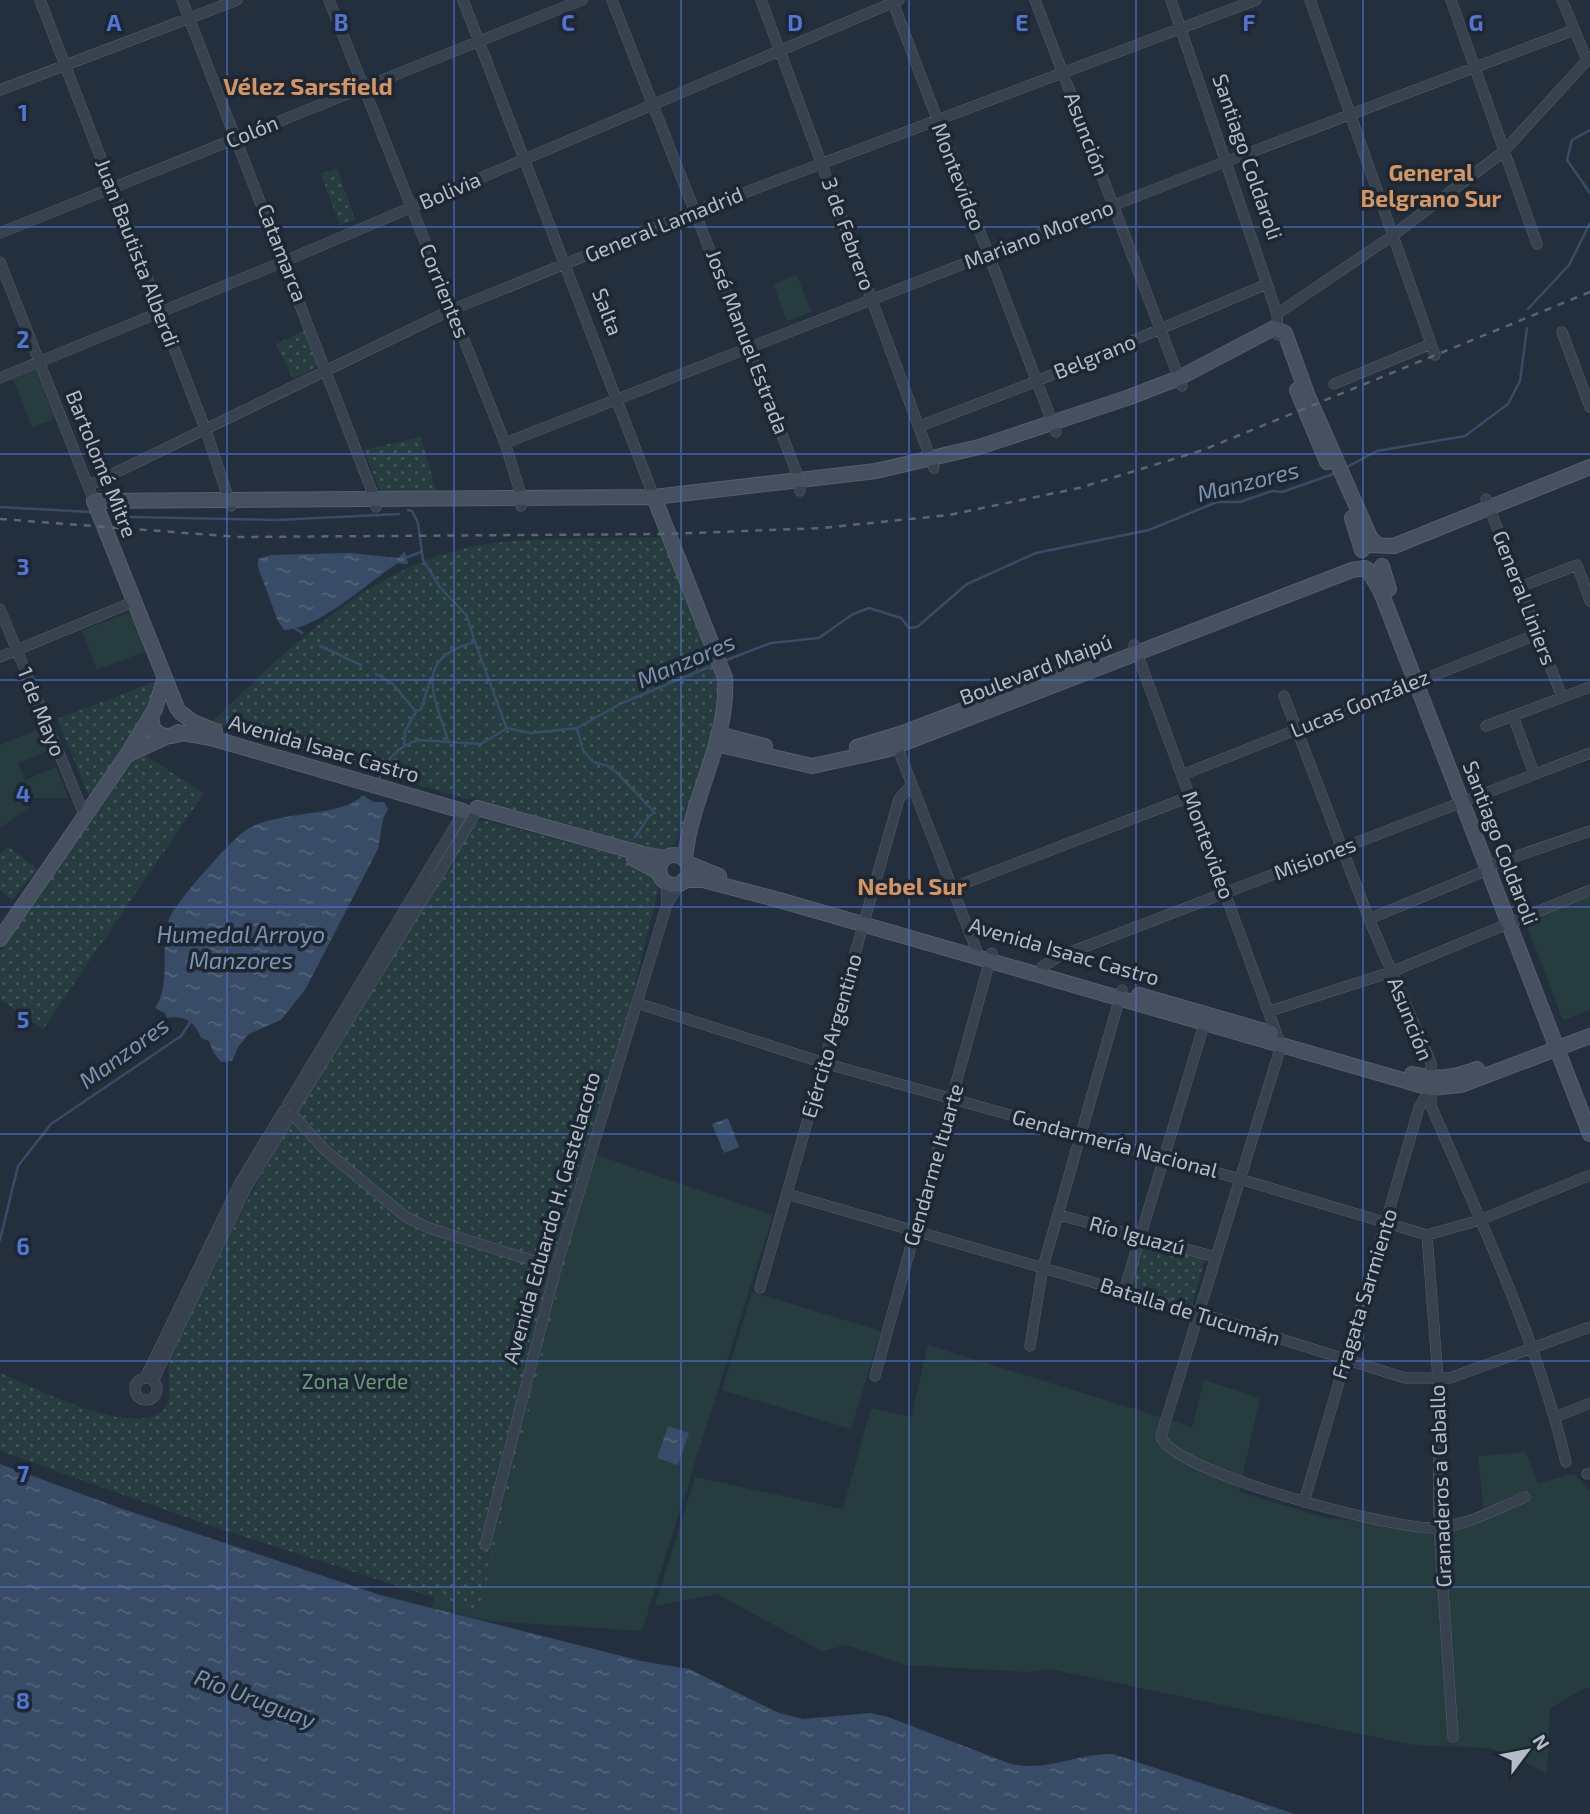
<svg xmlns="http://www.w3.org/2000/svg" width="1590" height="1814" font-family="'Exo 2',sans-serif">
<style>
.grass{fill:#263c3f}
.park{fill:url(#park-dots)}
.water{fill:url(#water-ripples)}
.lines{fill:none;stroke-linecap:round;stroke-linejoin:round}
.stream{stroke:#394c67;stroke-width:2.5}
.street-casing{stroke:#565f6c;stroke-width:11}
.secondary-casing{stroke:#565f6c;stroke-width:16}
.street{stroke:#38414e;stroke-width:10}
.secondary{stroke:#465061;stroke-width:14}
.rail{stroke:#5a6575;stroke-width:2.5;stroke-dasharray:7 7;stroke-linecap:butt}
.grid{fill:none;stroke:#5274d3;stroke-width:2;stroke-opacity:0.55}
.labels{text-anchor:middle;stroke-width:7;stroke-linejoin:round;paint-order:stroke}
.street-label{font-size:21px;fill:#b4bcc9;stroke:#1d2633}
.park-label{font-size:21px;fill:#6b9a76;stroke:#1d2633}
.neighbourhood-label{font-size:23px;font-weight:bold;fill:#d59563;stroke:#1d2633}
.water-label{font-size:23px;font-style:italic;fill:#7c92b1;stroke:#1d2633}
.quarter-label{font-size:24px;font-weight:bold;fill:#d59563;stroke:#1d2633}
.grid-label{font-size:23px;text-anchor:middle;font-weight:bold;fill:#5274d3;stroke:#1d2633;stroke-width:7;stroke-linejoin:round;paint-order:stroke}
</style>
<defs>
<pattern id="park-dots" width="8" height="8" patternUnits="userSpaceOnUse" patternTransform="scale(1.75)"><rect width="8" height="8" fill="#263c3f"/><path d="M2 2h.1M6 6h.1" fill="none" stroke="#435659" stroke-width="1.8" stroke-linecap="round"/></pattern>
<pattern id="water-ripples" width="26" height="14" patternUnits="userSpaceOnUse" patternTransform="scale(1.75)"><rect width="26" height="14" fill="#394c67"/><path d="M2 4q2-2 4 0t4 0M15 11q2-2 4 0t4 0" fill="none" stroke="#53647b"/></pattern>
</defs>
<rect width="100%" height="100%" fill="#242f3e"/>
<path class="grass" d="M797,275L811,312L787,321L773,284Z
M36,370L55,419L32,427L13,379Z
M125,614L132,615L146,651L97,670L82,631Z
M44,727L52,749L18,763L25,780L56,767L68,798H31L28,800L29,807L0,828V745Z
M1590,887V1010L1563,1020L1522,913Z
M594,1154L773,1215L642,1631L489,1621L431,1608L492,1414Z
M752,1292L881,1331L851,1429L722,1390Z
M928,1345L1192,1427L1204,1380L1260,1398L1239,1492L1327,1518L1408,1526L1484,1512L1478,1456L1526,1452L1538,1483L1574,1474L1590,1491V1688H1585L1550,1708L1547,1774L1518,1758L1489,1748L1414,1745L1049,1669L1027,1672L904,1665L847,1645L822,1651L717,1594L655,1606L695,1477L843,1509L871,1408L911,1417Z"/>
<path class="park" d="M337,168L355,220L340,225L321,174Z
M305,330L319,360L315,368L293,379L276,344Z
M421,437L436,491H380L364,450Z
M664,537L720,686C722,731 696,792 681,834C675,844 672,848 660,852L481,803L474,798L466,799L215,725L213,721C290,646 381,556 494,543C550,536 608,539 664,537Z
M157,681L147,715L90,798L57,719Z
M140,752L204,793L43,1029L0,999V951Z
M487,821L638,861L657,876L658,891L479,1612L211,1526L0,1451V1373C35,1388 120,1432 156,1415C177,1405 166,1381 169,1363C172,1343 198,1302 208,1281C281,1123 381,976 472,827L478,822Z
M8,846L37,869L12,900L0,890V855Z
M1142,1242L1205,1259L1192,1305L1130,1288Z"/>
<path class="water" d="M405,551L408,564L398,563C368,582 319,629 284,630L277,619L258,567V559L271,555L350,553L398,558Z
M363,795L373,802H384L388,809L383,819L378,849L305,990L281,1020L249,1034L238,1047L232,1061L221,1062L213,1052L209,1041L201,1038C195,1021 184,1015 167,1018L165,1013L155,1008C172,983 159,948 169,919C175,903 227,845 242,833C270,809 342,819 363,795Z
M728,1118L739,1147L724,1153L712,1124Z
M668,1426L689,1433L678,1465L657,1458Z
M0,1464L120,1508L380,1595L641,1661L689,1669L779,1713L803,1719L870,1713L888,1717L1011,1764C1048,1772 1077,1753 1113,1754L1295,1814H0Z"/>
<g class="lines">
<path class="stream" d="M1590,130L1572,140L1567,160L1590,193
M1528,309L1569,265L1590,223
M1345,468L1377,451L1465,436L1508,404L1520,381L1527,328
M0,507L90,512
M408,510L412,511L418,523L423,560L440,587L467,616L475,642C413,658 433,693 448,741
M130,517L277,520L399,514
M405,558L421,552
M293,627L302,633
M475,642L506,727
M320,646L361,665
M724,661L771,643L819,638L853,614L869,608L901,618L909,628L917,627L967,584L1036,553L1149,530L1217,502H1240L1272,491L1282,492L1336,473
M376,674L393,684L416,712L405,731L404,745
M416,712L421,709L431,678
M577,728L583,750L593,762L608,766L617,773L655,813L649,816L635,837
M378,783C383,763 398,745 419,740L481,744L507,728L531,733L577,728L622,703L714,665
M0,1240L18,1166L51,1124L181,1036L193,1018"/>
<g class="street-casing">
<path id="street" d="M40,0L206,431L231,506
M182,0L375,499L376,507
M329,0L505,443L522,498L521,506
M463,0L654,497
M612,0L800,481V491
M761,0L934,468
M892,0L1056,432
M1035,0L1182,386
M1171,0L1267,284L1277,314L1278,335
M1310,0L1435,355
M1451,0L1537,244
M1562,0L1587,60
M0,90L237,0
M0,233L582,0
M0,262L94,501
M1277,314L1392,236L1503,152L1590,57
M1562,332L1590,407
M0,378L285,261L899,0
M1334,384L1431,344
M920,426L1037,381L1267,284
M505,443L1227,161L1574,30
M88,486L451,310L696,211L1256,0
M1486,499L1562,697
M1520,587L1577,565L1590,601
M0,609L84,814
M1134,645L1281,1046L1161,1436C1169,1472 1400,1532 1440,1528C1468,1525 1498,1508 1525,1497
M0,657L133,602
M1284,696L1369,919L1431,1063V1106C1481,1222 1537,1339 1566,1462
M1513,716L1534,774
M1486,726L1590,687
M895,741L976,949L975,956
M1182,775L1538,634
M666,882L667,904
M952,888L1189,797
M1369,919L1485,871L1494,864L1590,831
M1042,967L1058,957L1590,753
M637,1003L824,1063L1240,1179L1427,1235L1480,1220L1590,1175
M1270,1011L1391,972L1590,890
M288,1104L463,813
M295,1107L474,816
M293,1115L325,1150L406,1217L429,1228L556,1268
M787,1194L1199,1313L1405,1378H1450L1590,1327
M1059,1215L1216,1257
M1427,1235L1438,1379L1439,1528L1453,1737
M760,1288L899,799L910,786
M1124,1291L1206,1018
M1030,1346L1043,1267L1122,990
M875,1376L992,953
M145,1378L241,1181L284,1110
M135 1389a11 11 0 1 1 22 0a11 11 0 1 1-22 0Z
M153,1381L246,1188L290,1116
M1555,1417L1590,1403
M1587,1474L1590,1473
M1304,1502L1419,1108L1430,1089
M485,1545L556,1268L667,904L680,883"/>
</g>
<g class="secondary-casing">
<path id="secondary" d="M1297,390L1327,462
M654,497L725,678C729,741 690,798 685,860
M1352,518L1362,550
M1369,545L1394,546L1590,467
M1382,566L1389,589
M1368,570L1381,592L1590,1134
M177,708L94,501L654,497L876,471L979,447L1127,398L1179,378L1274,328L1285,333L1307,394L1370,537L1377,545
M180,712L193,722L215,731
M151,717L153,728C160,737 169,739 178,732
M718,734L765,746
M172,736L183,733L211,738L463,811
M716,744L812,766L886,750L1352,570L1365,568
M857,747L903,733L1084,664
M129,754L166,737
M477,808L643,854L665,858
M659 870a15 15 0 1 1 30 0a15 15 0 1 1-30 0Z
M634,859L660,873
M687,863L719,876
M684,880H703L779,900L1430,1088L1461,1085L1590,1036
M0,939L127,755L155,709L164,680
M1139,995L1271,1033
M1412,1074C1435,1080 1454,1078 1477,1069"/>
</g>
<use href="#street" class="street"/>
<use href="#secondary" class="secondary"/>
<path class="rail" d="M0,519L239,537L667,534L822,528L949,515L1079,488L1203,450L1590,292"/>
</g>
<path class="grid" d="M227,0V1814M454,0V1814M681,0V1814M909,0V1814M1136,0V1814M1363,0V1814M0,227H1590M0,454H1590M0,680H1590M0,907H1590M0,1134H1590M0,1361H1590M0,1587H1590"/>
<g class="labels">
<g class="street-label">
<text transform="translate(252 132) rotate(-22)" y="7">Colón</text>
<text transform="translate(1086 134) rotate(69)" y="7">Asunción</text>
<text transform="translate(1247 157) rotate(71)" y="7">Santiago Coldaroli</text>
<text transform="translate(958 177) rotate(69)" y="7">Montevideo</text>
<text transform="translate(450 191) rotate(-23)" y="7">Bolivia</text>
<text transform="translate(664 225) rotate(-22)" y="7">General Lamadrid</text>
<text transform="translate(848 234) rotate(70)" y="7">3 de Febrero</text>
<text transform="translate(1039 235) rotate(-21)" y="7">Mariano Moreno</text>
<text transform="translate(137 253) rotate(69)" y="7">Juan Bautista Alberdi</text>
<text transform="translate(282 253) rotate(69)" y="7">Catamarca</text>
<text transform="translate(444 291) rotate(68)" y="7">Corrientes</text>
<text transform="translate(607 312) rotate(69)" y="7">Salta</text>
<text transform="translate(747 342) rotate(69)" y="7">José Manuel Estrada</text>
<text transform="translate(1095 357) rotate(-22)" y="7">Belgrano</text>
<text transform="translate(101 464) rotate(68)" y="7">Bartolomé Mitre</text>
<text transform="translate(1524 598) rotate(69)" y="7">General Liniers</text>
<text transform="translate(1036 670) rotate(-21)" y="7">Boulevard Maipú</text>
<text transform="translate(1360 704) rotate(-22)" y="7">Lucas González</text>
<text transform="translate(41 712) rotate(68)" y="7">1 de Mayo</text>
<text transform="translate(324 749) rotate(16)" y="7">Avenida Isaac Castro</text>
<text transform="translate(1500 843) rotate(69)" y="7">Santiago Coldaroli</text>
<text transform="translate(1208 845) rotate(70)" y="7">Montevideo</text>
<text transform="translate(1315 859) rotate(-21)" y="7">Misiones</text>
<text transform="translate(1064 952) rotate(16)" y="7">Avenida Isaac Castro</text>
<text transform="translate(1410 1019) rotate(68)" y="7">Asunción</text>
<text transform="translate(832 1036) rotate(-74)" y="7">Ejército Argentino</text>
<text transform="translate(1115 1144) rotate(15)" y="7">Gendarmería Nacional</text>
<text transform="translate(934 1165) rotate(-74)" y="7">Gendarme Ituarte</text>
<text transform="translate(552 1218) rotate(-74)" y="7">Avenida Eduardo H. Gastelacoto</text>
<text transform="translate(1137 1236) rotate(15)" y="7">Río Iguazú</text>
<text transform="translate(1365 1294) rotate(-73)" y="7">Fragata Sarmiento</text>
<text transform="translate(1190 1312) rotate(17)" y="7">Batalla de Tucumán</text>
<text transform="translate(1441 1486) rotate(-92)" y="7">Granaderos a Caballo</text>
</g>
<g class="park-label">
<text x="355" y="1389">Zona Verde</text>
</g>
<g class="neighbourhood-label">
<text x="1431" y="181">General<tspan x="1431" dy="26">Belgrano Sur</tspan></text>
</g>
<g class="water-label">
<text transform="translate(1248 482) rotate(-14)" y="8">Manzores</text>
<text transform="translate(686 661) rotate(-23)" y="8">Manzores</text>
<text x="241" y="943">Humedal Arroyo<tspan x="241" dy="26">Manzores</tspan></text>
<text transform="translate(124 1053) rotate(-36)" y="8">Manzores</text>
<text transform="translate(255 1699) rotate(21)" y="8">Río Uruguay</text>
</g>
<g class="quarter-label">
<text x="308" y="95">Vélez Sarsfield</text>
<text x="912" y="895">Nebel Sur</text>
</g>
</g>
<g class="grid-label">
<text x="114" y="31">A</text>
<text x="341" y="31">B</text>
<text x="568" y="31">C</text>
<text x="795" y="31">D</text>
<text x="1022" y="31">E</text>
<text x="1249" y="31">F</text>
<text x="1476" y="31">G</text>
<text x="23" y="121">1</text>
<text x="23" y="348">2</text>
<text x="23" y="575">3</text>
<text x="23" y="802">4</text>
<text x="23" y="1028">5</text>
<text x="23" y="1255">6</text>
<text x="23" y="1482">7</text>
<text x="23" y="1709">8</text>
</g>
<g transform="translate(1527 1751) rotate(58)" stroke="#1d2633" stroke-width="5" paint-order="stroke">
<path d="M0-5L12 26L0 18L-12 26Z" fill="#b4bcc9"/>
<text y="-10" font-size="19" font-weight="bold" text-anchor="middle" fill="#b4bcc9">N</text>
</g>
</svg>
